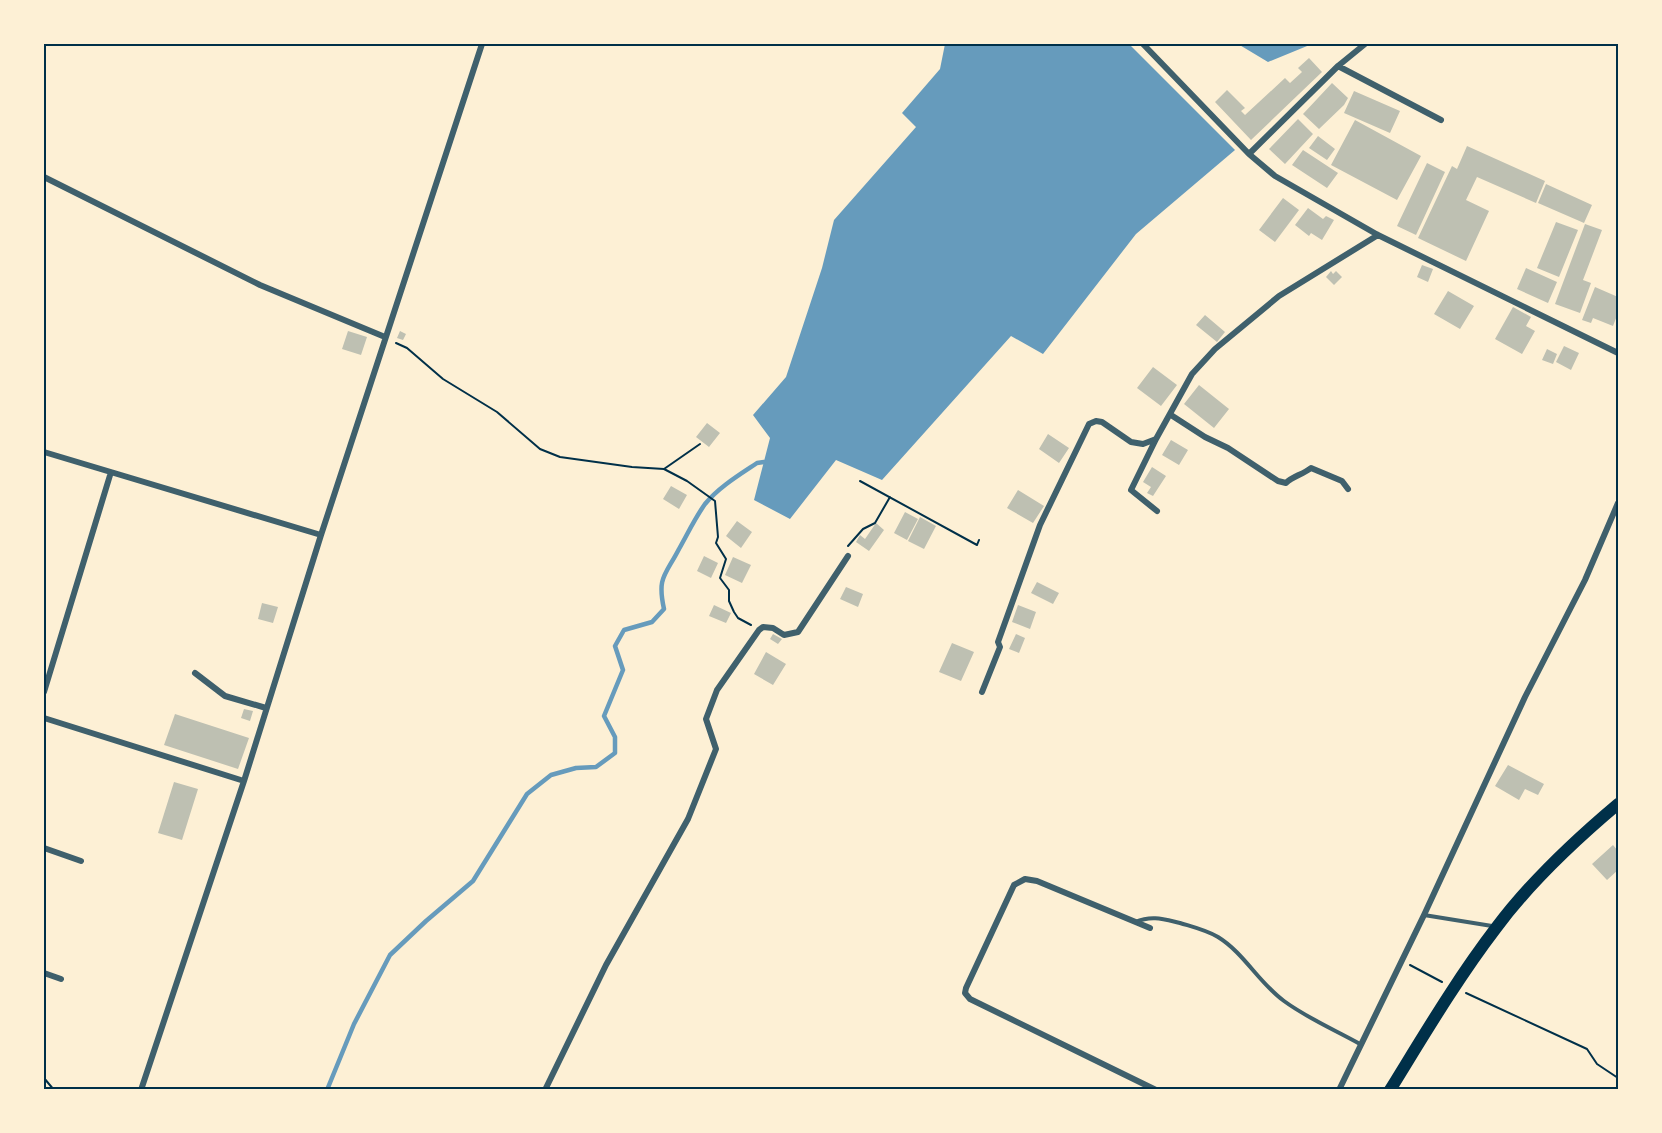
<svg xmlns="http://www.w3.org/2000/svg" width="1662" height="1133" font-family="'IBM Plex Sans',sans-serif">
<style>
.water{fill:#669bbc}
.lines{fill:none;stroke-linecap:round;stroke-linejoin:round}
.stream{stroke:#669bbc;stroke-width:4.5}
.building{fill:#bec0b2}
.path{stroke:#003049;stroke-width:2}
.service{stroke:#3f606c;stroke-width:4}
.minor{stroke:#3f606c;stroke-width:6}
.primary{stroke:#003049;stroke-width:12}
.neatline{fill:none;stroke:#003049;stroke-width:2}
</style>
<rect width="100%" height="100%" fill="#fdf0d5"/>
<path class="water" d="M945,44H1129L1235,150L1136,234L1043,354L1011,336L882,480L836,460L790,519L754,500L770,438L753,415L786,377L822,268L834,220L916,127L902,113L940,69Z
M1238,44H1312L1268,62Z"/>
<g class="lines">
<path class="stream" d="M327,1090L354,1024L390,955L426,921L473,881L527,794L551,775L576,768L596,767L615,753V737L604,716L623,670L615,646L624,630L652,622L664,609C657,577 665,576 679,549C688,533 695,518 705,504C719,487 739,475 757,463L764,462"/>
</g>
<path class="building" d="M1309,58L1322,72L1251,140L1215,102L1227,90L1245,108L1241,111L1245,115L1285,78L1290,83L1302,72L1298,68Z
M1332,83L1348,98L1344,105L1319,129L1303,114Z
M1354,91L1400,111L1390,133L1344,113Z
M1298,119L1313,134L1285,164L1269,149Z
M1355,120L1421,156L1397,200L1331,165Z
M1318,136L1335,149L1327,160L1309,148Z
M1467,146L1545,181L1536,203L1477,177L1466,200L1489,211L1466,261L1418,238L1452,166L1457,169Z
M1303,150L1338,173L1327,188L1292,165Z
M1427,163L1445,172L1416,235L1397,226Z
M1546,184L1592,205L1584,223L1538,203Z
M1283,198L1299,210L1275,242L1259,230Z
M1308,208L1323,219L1326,216L1334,220L1322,240L1311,233L1309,236L1295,225Z
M1556,222L1578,230L1559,277L1537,268Z
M1585,224L1602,230L1583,280L1591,283L1580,313L1555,304Z
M1422,265L1433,269L1428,282L1417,277Z
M1526,268L1557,282L1548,303L1517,289Z
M1331,271L1333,274L1336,271L1342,277L1334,285L1326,277Z
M1595,287L1618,297V313L1613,326L1593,318L1591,323L1582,320Z
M1448,291L1474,306L1460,329L1434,314Z
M1513,307L1531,317L1526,326L1535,331L1522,354L1495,339Z
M1205,315L1225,332L1217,342L1196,325Z
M348,331L367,337L361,355L342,349Z
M400,331L406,334L403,340L397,338Z
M1564,346L1579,353L1571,370L1556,362Z
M1547,349L1557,354L1553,364L1542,360Z
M1153,367L1177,385L1161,406L1137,388Z
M1199,385L1229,409L1214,428L1184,404Z
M707,423L720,433L709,447L696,437Z
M1048,434L1069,448L1059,463L1039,449Z
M1171,440L1188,450L1179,465L1162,455Z
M1152,467L1166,476L1153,496L1147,493L1151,487L1143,482Z
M671,486L687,495L679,509L663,499Z
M1018,490L1044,506L1033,523L1007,508Z
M905,512L918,519L907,540L894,533Z
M920,517L936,526L924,549L908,541Z
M737,521L752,532L741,548L726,536Z
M876,523L884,530L869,551L856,542L860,535L865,539Z
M704,556L718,563L711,578L697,571Z
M733,557L751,565L742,583L725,575Z
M1037,582L1059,593L1053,604L1031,593Z
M846,587L863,594L858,607L840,599Z
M262,603L278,607L273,623L258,619Z
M714,605L731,613L726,623L709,616Z
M1018,605L1036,612L1030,629L1012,622Z
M773,634L782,639L778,644L770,639Z
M1016,634L1025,638L1019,653L1009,649Z
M952,643L974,652L961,681L939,672Z
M766,652L786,664L773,685L754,674Z
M244,709L253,711L250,721L241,718Z
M175,714L249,738L238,769L164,745Z
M1508,765L1544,784L1538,795L1525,789L1519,800L1495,786Z
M174,782L198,789L182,840L158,833Z
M1613,845L1618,851V870L1607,880L1592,864Z"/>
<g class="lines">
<path class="path" d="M396,343L407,348L443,379L497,412L540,449L560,457L632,467L664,469L687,481L715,501L718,537L716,543L726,559L720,578L729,590V601L734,612L738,618L751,625
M664,469L700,444
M860,481L977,545L979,540
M848,546L863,529L875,523L890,497
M1410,965L1442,982
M1466,993L1587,1049L1597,1064L1618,1078
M44,1078L54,1090"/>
<path class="service" d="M1424,915L1492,926
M1135,922C1152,915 1163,919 1180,923C1193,927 1206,930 1218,937C1244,953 1259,983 1284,1001C1307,1018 1335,1030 1360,1044"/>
<path class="minor" d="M1143,44L1249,154L1275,176L1378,235L1618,353
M1365,44L1338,66L1441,120
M1249,154L1338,66
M44,177L260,285L385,337
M1171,415L1205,437L1228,448L1278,481L1286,483C1293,476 1302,475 1311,468L1342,481L1348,489
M1156,439L1131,490L1157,511
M44,452L321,535
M195,673L225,696L266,708
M44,692L111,472
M982,692L1000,647L998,642L1040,525L1089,424L1096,421L1102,422L1131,442L1143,444L1156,439L1192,374L1215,349L1279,296L1378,235
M44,718L244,781
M44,848L81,861
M1150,928L1037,881L1025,879L1014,885L966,988L965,993L970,999L1156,1090
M44,973L61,979
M141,1090L244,781L321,535L482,44
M545,1090L606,965L688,819L716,749L706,719L717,690L759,630L763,627L773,628L784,635L798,632L848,556
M1339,1090L1424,915L1525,697L1585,580L1618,503"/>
<path class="primary" d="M1390,1090C1424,1035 1457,979 1496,928C1531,881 1574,841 1618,804"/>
</g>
<rect width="1662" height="1133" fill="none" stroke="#fdf0d5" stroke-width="90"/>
<rect x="45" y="45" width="1572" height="1043" class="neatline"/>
</svg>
